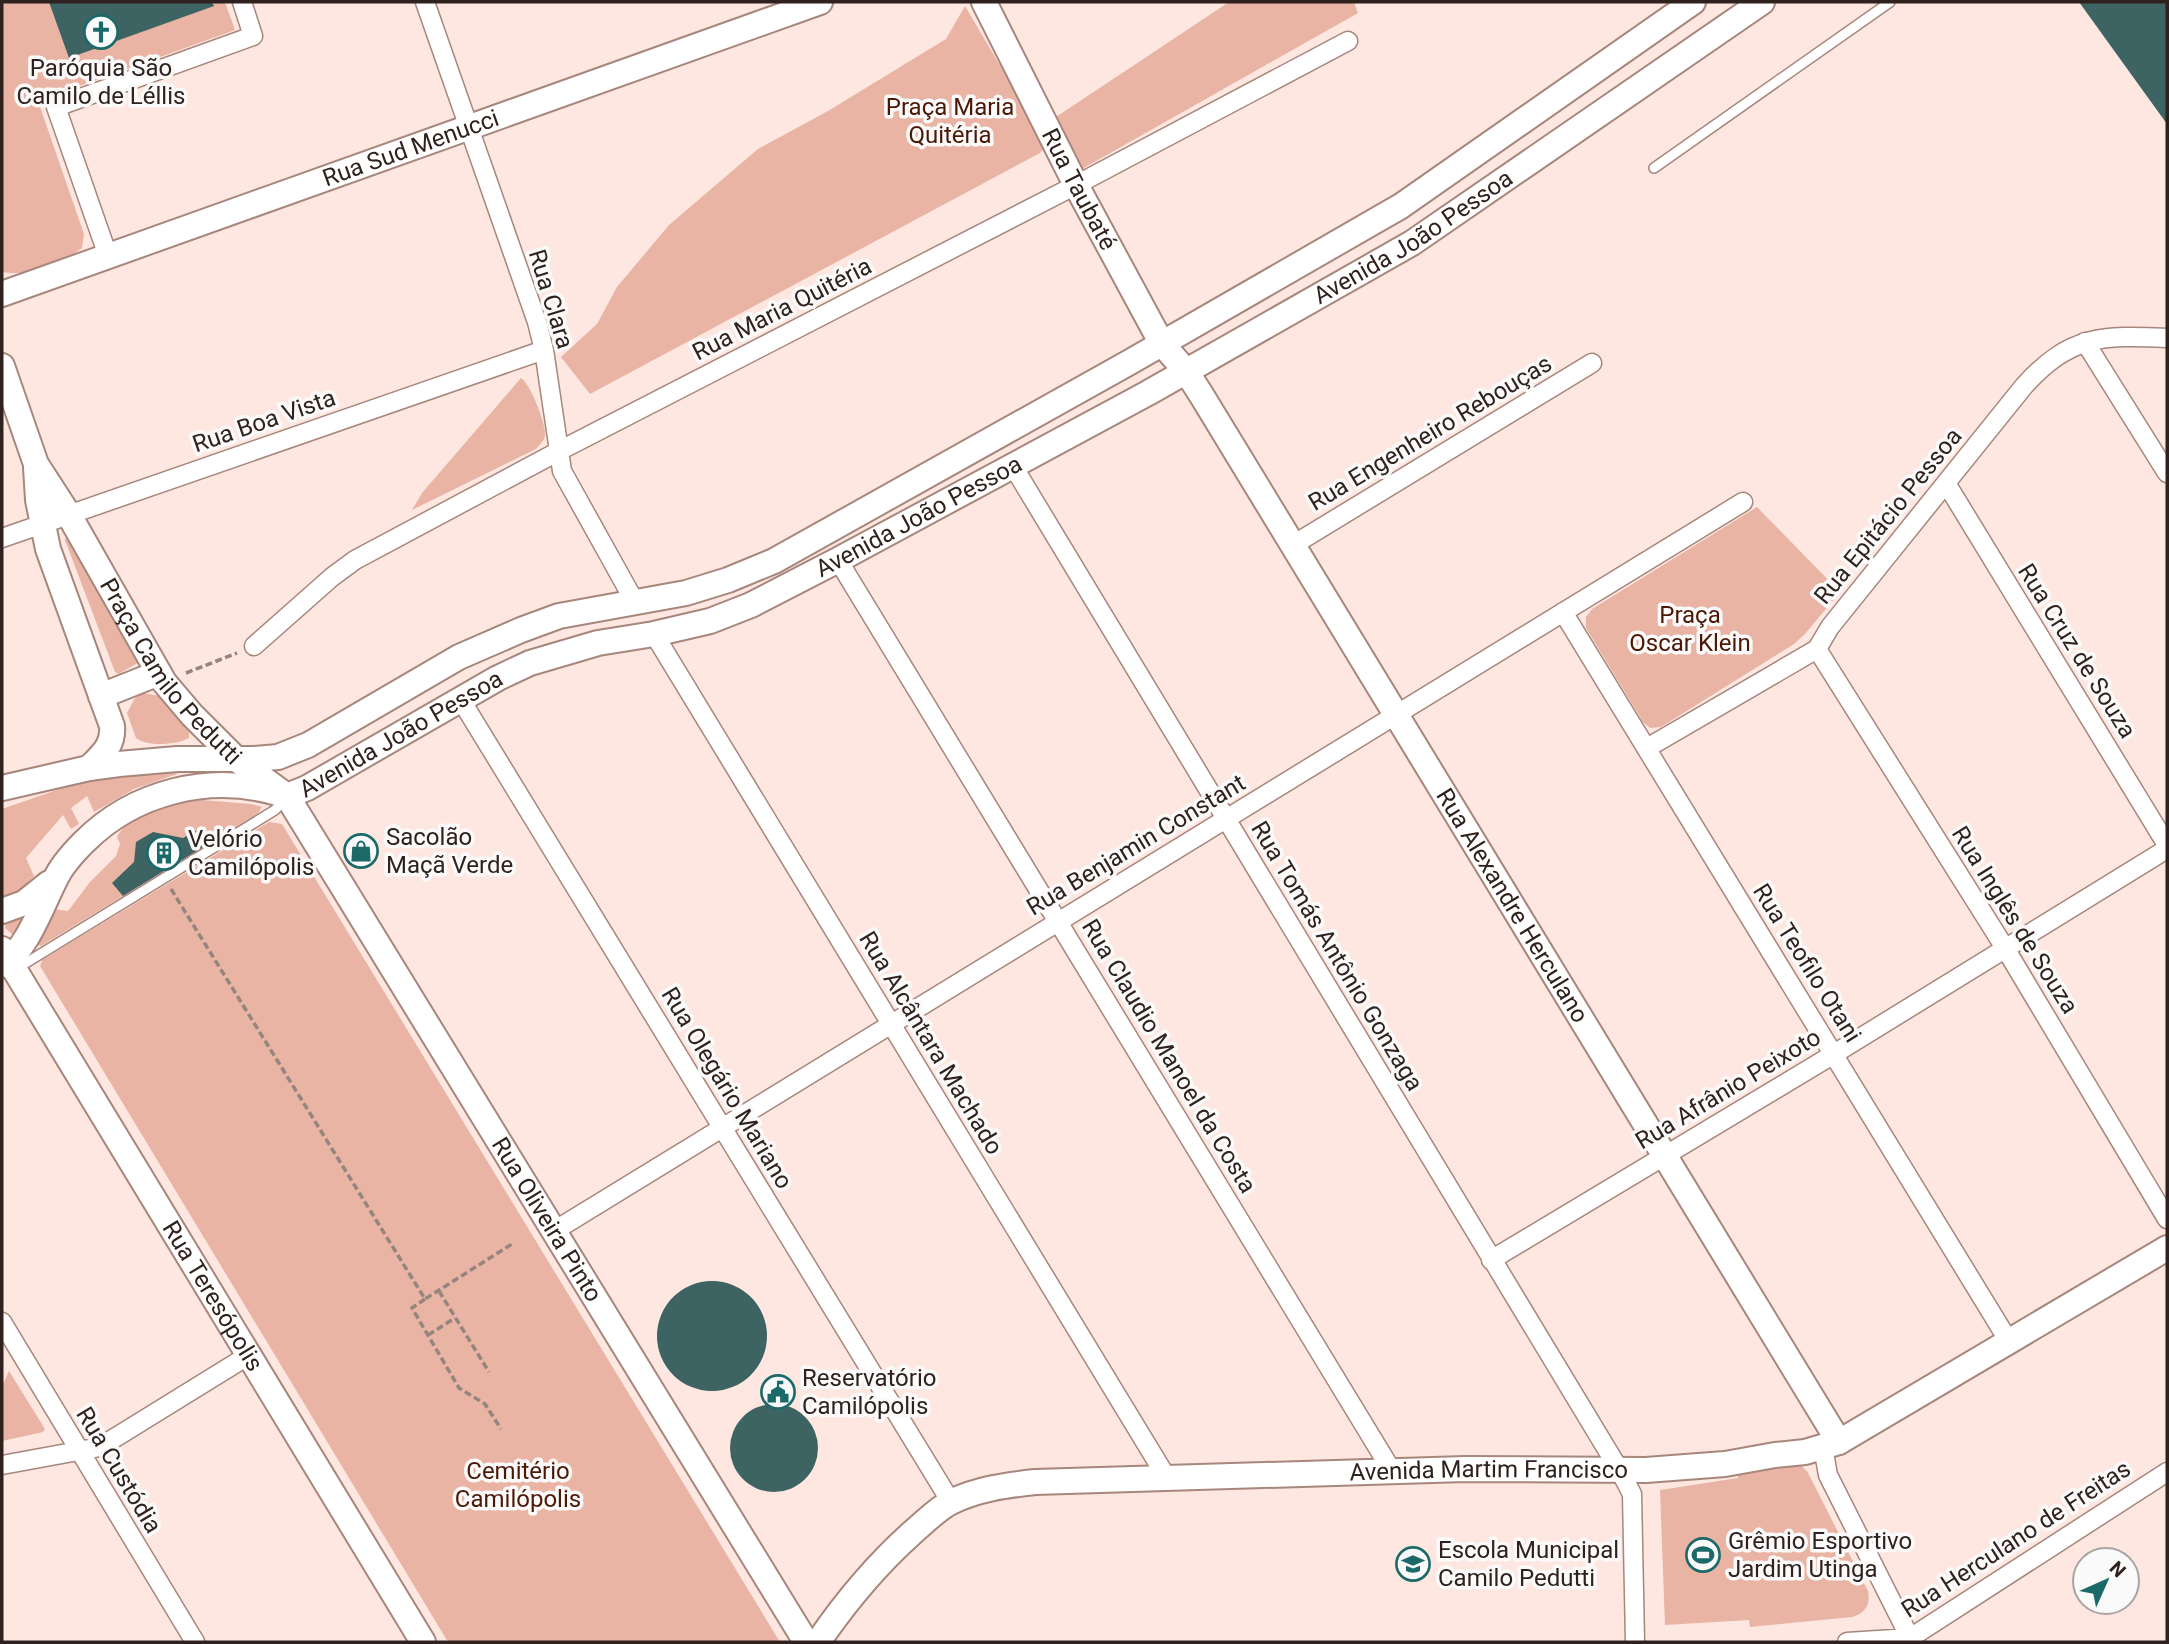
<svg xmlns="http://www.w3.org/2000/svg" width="2169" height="1644" font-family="Roboto,sans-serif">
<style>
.green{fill:#e9b4a4}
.building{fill:#3d6363}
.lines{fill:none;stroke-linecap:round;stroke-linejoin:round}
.lane-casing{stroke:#a7867c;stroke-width:12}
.street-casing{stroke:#a7867c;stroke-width:21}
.secondary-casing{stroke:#a7867c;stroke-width:28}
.path{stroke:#96847f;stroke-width:3.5;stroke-dasharray:7 3.5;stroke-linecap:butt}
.lane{stroke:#fff;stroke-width:9}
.street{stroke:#fff;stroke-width:18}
.secondary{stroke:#fff;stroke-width:24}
.labels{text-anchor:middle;stroke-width:7;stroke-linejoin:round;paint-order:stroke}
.poi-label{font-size:24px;fill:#2f221e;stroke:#fafafa;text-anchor:start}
.park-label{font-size:24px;fill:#4c1806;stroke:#fafafa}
.street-label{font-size:24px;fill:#2f221e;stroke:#fafafa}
</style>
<rect width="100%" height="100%" fill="#fde7e0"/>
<path class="green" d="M2,2H225L235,30L38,101L84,234L82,248C63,264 27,277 2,272Z
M1229,2H1354L1358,13L1082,169L1056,117Z
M965,6L1044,140L1045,147L1040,153L590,394L561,357L597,324L617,287L669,225L758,149L828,111L946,39Z
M521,378C530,383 546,424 545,434C545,441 540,444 536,449L412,510L422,493Z
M1757,507L1840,592L1805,634L1794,644L1661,727L1650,728L1643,722L1586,628V617L1592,609Z
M66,537L70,538L138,663L118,674L115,672L65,540Z
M143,693L159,696L189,732V738C177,745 147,747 136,738L127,713L135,698Z
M149,770L179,771L177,774L134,789L94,812L87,796L71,808L79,824L71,829L63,815L26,858L34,876L16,894L2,896V809L71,785Z
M202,800L251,804L262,807L258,813L41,946L34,944L52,909L68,911L90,882L116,856L120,844L117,837C129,812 177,803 202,800Z
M269,822L282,824L780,1642H448L40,966L42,960Z
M22,916L24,918L19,932L13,935L5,928L6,920Z
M9,1371L45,1429L43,1432L2,1441V1386Z
M1797,1462L1807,1471L1868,1591C1871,1604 1865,1614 1852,1617L1750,1627L1749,1620L1665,1625L1660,1490L1738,1478V1470Z"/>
<path class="building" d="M49,2H212L214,6L69,58Z
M2079,2H2167V124Z
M203,827L210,843L123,896L112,883L134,862L136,842L153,832L183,838Z
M657 1336a55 55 0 1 1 110 0a55 55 0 1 1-110 0Z
M730 1448a44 44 0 1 1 88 0a44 44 0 1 1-88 0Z"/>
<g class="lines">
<g class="lane-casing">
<path id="lane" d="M1654,168L1890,2
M16,969L275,810L285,799"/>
</g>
<g class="street-casing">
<path id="street" d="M425,2L537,322L544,350L562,471L636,604
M108,256L56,107L253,36L242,2
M2085,342L2167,473
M1013,466L1620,1471L1632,1494L1635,1642
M1946,483L2167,845
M2,538L544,350
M1293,545L1592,363
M838,560L1392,1471
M1563,612L2008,1340
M654,634L1167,1478
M254,646L332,577L355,560L559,451L1076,185L1348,41
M1817,649L2005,948L2167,1219
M461,700L951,1502
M1647,748L1817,649L1830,627L2024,386C2070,335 2102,335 2167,338
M554,1231L1743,502
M1491,1260L1834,1054L2167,849
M2,1322L195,1642
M1823,1447L1828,1475L1912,1642
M2,1465L100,1447L249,1355
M1847,1642L1910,1638L2167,1472"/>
</g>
<g class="secondary-casing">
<g id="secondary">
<path id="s1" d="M984,2L1076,185L1162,344L1186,371L1202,396L1839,1442"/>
<path id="s2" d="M2,294L820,2"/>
<path id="s3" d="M2,366L36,464L69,515L164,682L192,715L236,759L287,796L806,1642"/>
<path d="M36,467L38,500L48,549L112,726C114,745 102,755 89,768"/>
<path d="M101,696L159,673"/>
<path d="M2,788L89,768L119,764L177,759H253L278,757L308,745L459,657L521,630L559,616L686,593L728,580L774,561L1130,362L1401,206L1693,2"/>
<path id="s4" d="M287,796L307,788L498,678L530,663L598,643L654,634L710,621L751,605L838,560L1148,393L1412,243L1762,2"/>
<path d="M2,911L24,903L49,883"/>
<path id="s5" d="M2,949L423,1642"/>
<path d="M2,965C27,950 42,905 55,880C61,866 73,853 84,842C134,792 209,773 277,793"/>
<path id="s6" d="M818,1642C846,1601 876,1565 913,1532C925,1522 937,1509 951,1502C977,1489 1007,1485 1035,1482L1465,1469L1646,1470L1725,1464L1775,1455L1805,1452L1839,1442L2167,1248"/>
</g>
</g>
<path class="path" d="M186,673L237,653
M171,889L425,1299L512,1244
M439,1291L489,1372
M425,1299L412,1308L459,1388L485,1404L501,1429
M428,1335L455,1318"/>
<use href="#lane" class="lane"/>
<use href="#street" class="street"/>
<use href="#secondary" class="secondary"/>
</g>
<defs>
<g id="church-ring" transform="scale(1.75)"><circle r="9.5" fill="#fafafa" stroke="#1b6969" stroke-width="1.5"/><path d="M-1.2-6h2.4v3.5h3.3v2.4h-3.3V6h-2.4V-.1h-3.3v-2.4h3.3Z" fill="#1b6969"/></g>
<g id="shop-ring" transform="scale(1.75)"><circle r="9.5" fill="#fafafa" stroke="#1b6969" stroke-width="1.5"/><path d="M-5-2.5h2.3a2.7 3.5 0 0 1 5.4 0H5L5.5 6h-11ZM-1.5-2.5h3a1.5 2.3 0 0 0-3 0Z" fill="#1b6969"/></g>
<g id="building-ring" transform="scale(1.75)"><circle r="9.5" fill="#fafafa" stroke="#1b6969" stroke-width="1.5"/><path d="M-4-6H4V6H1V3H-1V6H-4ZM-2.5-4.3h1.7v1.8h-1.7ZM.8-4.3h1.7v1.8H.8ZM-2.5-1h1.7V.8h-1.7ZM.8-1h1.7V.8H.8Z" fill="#1b6969"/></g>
<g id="civic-ring" transform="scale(1.75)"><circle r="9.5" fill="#fafafa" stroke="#1b6969" stroke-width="1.5"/><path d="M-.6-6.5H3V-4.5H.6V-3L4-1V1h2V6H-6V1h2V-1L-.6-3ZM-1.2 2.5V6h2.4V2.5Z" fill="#1b6969"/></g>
<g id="stadium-ring" transform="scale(1.75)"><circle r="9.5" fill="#fafafa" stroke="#1b6969" stroke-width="1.5"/><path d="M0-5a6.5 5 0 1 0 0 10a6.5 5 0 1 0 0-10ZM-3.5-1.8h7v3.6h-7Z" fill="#1b6969"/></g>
<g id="school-ring" transform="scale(1.75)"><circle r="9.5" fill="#fafafa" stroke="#1b6969" stroke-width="1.5"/><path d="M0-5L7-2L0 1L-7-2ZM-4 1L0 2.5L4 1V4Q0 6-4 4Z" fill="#1b6969"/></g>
</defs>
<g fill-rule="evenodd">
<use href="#church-ring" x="101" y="32"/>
<use href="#shop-ring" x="361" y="851"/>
<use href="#building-ring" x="164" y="853"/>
<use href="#civic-ring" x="778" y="1392"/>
<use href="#stadium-ring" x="1703" y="1555"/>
<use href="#school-ring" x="1413" y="1564"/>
</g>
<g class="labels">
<g class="poi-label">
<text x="101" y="76" text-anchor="middle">Paróquia São<tspan x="101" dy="28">Camilo de Léllis</tspan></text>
<text x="386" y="845">Sacolão<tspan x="386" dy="28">Maçã Verde</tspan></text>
<text x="188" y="847">Velório<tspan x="188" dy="28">Camilópolis</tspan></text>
<text x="802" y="1386">Reservatório<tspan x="802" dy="28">Camilópolis</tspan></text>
<text x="1728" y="1549">Grêmio Esportivo<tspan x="1728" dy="28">Jardim Utinga</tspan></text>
<text x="1438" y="1558">Escola Municipal<tspan x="1438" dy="28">Camilo Pedutti</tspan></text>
</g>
<g class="park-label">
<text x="950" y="115">Praça Maria<tspan x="950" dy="28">Quitéria</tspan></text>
<text x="1690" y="623">Praça<tspan x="1690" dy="28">Oscar Klein</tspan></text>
<text x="518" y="1479">Cemitério<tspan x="518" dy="28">Camilópolis</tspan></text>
</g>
<g class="street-label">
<text dy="8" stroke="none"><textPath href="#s2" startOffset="434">Rua Sud Menucci</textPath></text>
<text dy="8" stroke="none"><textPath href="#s1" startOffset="210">Rua Taubaté</textPath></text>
<text dy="8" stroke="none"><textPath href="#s4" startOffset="1264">Avenida João Pessoa</textPath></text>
<text transform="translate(551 299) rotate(73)" y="8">Rua Clara</text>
<text transform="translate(782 309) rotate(-27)" y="8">Rua Maria Quitéria</text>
<text transform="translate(264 421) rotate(-19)" y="8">Rua Boa Vista</text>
<text transform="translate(1430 433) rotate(-31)" y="8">Rua Engenheiro Rebouças</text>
<text dy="8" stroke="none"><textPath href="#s4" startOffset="696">Avenida João Pessoa</textPath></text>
<text transform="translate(1888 516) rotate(-51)" y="8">Rua Epitácio Pessoa</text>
<text transform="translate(2077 651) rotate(58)" y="8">Rua Cruz de Souza</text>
<text dy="8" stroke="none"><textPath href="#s3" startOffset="352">Praça Camilo Pedutti</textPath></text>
<text dy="8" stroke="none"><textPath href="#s4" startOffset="130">Avenida João Pessoa</textPath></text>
<text transform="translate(1136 845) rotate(-31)" y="8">Rua Benjamin Constant</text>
<text dy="8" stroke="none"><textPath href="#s1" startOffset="1048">Rua Alexandre Herculano</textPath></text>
<text transform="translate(2015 920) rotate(58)" y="8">Rua Inglês de Souza</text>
<text transform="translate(1337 956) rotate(59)" y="8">Rua Tomás Antônio Gonzaga</text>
<text transform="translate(1807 963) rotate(58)" y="8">Rua Teofilo Otani</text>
<text transform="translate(931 1043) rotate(59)" y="8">Rua Alcântara Machado</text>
<text transform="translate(1169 1056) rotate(59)" y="8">Rua Claudio Manoel da Costa</text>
<text transform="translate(727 1088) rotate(59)" y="8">Rua Olegário Mariano</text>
<text transform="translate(1728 1089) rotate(-31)" y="8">Rua Afrânio Peixoto</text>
<text dy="8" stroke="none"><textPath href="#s3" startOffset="1022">Rua Oliveira Pinto</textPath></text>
<text dy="8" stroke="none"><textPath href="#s5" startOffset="406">Rua Teresópolis</textPath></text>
<text transform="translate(119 1470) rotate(59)" y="8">Rua Custódia</text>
<text dy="8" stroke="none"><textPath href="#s6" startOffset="735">Avenida Martim Francisco</textPath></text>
<text transform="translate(2016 1539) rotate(-33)" y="8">Rua Herculano de Freitas</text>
</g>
</g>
<rect width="2169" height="1644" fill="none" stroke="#2f221e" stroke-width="7"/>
<g transform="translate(2106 1581) rotate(45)"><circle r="33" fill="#fafafa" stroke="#a9a4a2" stroke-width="2"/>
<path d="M0-5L12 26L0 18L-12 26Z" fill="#1b6969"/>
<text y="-10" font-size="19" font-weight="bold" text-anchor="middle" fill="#2f221e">N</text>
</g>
</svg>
